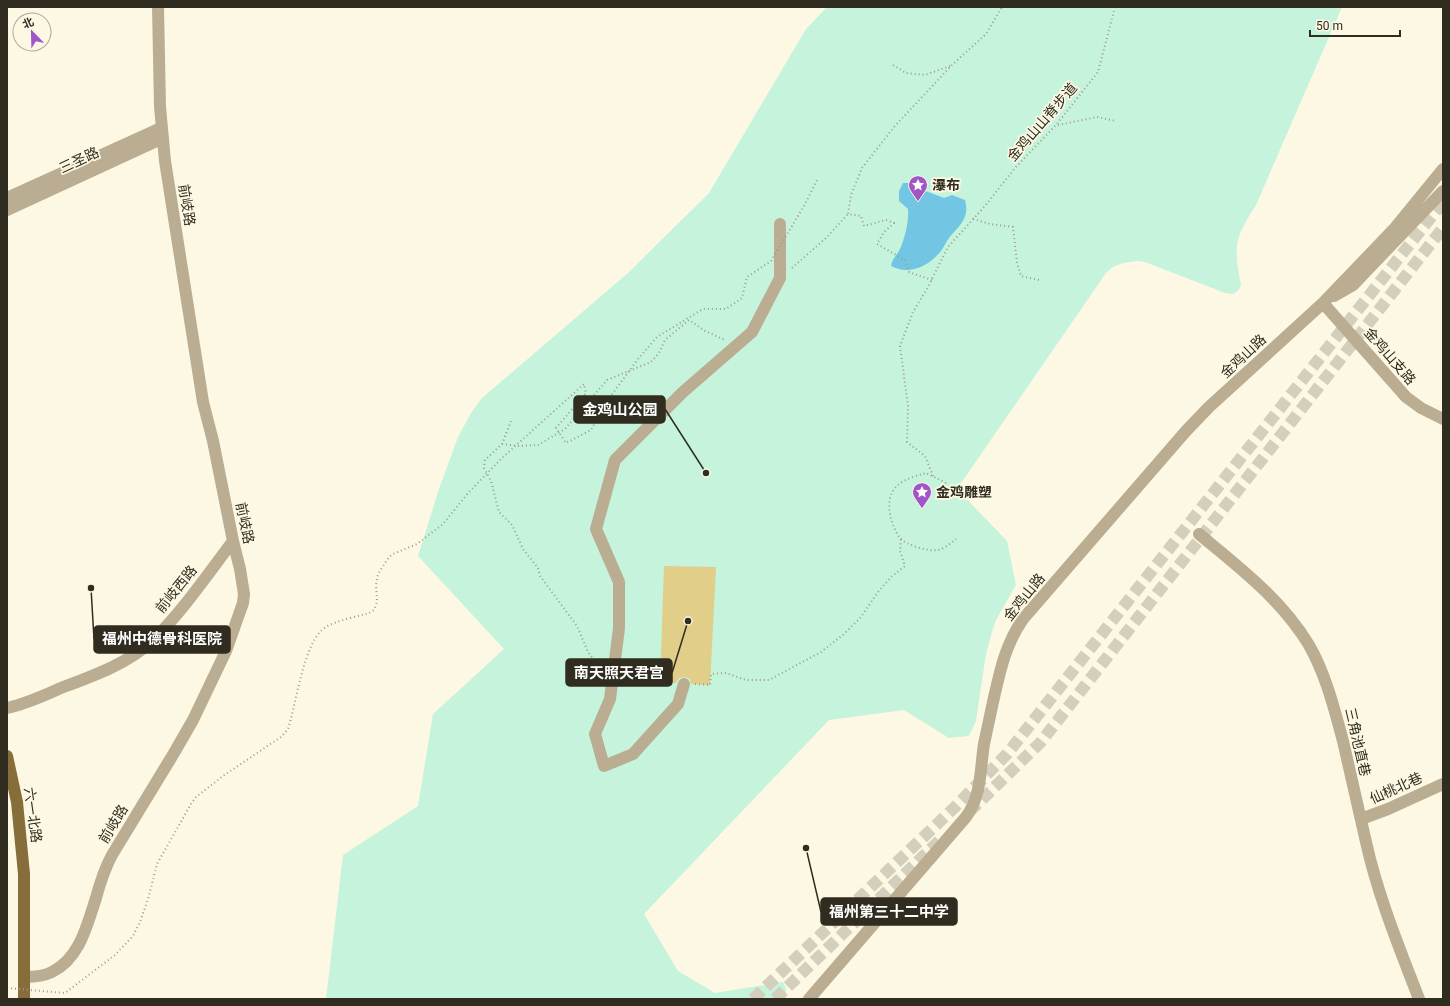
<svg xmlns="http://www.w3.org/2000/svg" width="1450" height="1006" font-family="Roboto,'Noto Sans SC',sans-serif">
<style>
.green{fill:#c5f3dc}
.water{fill:#73c6e3}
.building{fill:#e1ce89}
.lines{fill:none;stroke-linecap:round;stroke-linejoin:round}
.major-tunnel{stroke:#d4cfbd;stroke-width:12;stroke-dasharray:12 6;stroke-linecap:butt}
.path{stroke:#9f9b8a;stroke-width:2;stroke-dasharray:1 3;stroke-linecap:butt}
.minor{stroke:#baad91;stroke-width:12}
.major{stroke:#866d39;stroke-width:12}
.path-bridge{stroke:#9f9b8a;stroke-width:2;stroke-dasharray:1 3;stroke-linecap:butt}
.labels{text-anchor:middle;stroke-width:3.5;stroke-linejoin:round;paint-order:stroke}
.street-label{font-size:14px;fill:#302d20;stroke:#fdf8e4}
.poi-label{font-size:14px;font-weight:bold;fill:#302d20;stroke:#fdf8e4;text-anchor:start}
.leader{fill:none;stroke:#302d20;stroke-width:1.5}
.callout-dot{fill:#302d20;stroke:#fdf8e4;stroke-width:1.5}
.callout{fill:#302d20;stroke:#302d20;stroke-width:1.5}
.callout-label{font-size:15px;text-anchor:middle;font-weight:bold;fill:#fff}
</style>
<rect width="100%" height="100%" fill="#fdf8e4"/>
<path class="green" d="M827,7H1342L1256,205C1235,238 1233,246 1241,285C1238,293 1233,295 1225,293L1145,262L1138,261L1123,263L1113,267L1106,273L957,489L1007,541L1016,585L996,620L992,632L986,654L976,721L969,736L949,738L904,710L829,720L644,914L678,971L715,993L783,982L786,989V999H326L343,855L418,806L433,714L504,649L418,556L439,489L458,437L471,413L482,398L628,273L709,193L806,29Z"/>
<path class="water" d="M903,183H913L923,190L944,198L952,195L965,200C970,218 960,225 949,238C946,242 944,247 941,251C929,266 909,276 891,266C892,259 897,255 900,249C905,237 909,222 908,209L899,201V191Z"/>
<path class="building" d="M664,566L716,567L710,685L691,684L690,679L686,677L679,678L676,683H660Z"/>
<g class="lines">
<path class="major-tunnel" d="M969,812L1040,743L1443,228
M753,999L955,807L1007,754L1443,202
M775,999L940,840"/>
<path class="path" d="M893,65L906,73L925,75L950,66
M1058,125L1097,117L1116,121
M973,219L990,224L1013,227L1017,263L1021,276L1039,280
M792,268L826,238L848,214
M932,280L909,272L905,260L877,244L884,232L894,223L886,220L864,226L861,216L848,214L851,195L862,168L894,127L951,66L986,34L1002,7
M511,421L502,444L485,460L484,468L491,481L499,512L512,525L523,549L538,568L540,576L577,626L588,652L601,670
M502,444L518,446L538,445L565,429L607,380L651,362L659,353L665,340L689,320L705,331L725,340
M933,476L925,456L907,442L908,406L900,346L913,312L928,287L948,247L985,206L1015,168L1056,125L1098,72L1115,7
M946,483L926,473C916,476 904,479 896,487C883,500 891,526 900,538C906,545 929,552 938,550C944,549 951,543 956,539
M695,684L710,685L711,674L726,673L746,680H769L821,652L844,634L861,617L878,592L891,577L905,566L900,551L901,539"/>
<path class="minor" d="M7,198L161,128
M7,210L163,138
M1334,296L1353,285L1443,191
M1323,303L1406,397L1421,408L1443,419
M1199,534C1239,567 1281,599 1309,645C1326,675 1334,708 1343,741C1351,775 1358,808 1366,842C1378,896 1399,947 1419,999
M684,684L678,704L633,754L604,766L595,734L610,699L619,628V582L596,529L615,460L683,392L752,332L780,278V224
M7,708C26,704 43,696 61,688C93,676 127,664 152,641C182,612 208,574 233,541
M1361,819L1388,809L1443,784
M25,977C34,977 44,976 52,972C80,958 87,925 96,898C100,883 105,868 112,855L174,753L193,720L226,651L243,603L244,594L240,569L233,541L213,441L203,402L165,161L160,107L158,7
M809,999L966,817C982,795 980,769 984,744C987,730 990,716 993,702C1000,671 1005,645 1023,619L1186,431L1209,407L1323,303L1394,229L1443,169"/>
<path class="major" d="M7,756L17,802L24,874V999"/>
<path class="path-bridge" d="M7,988L65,993L115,955L133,936L140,922L148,899L157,864L191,804L196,797L223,776L281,737L288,729C296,705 304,639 326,627C338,620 355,617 369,613L374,610L377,602L376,585L378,574L389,557L393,554L417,544L443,524L469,492L501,459L584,384L586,393L556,428L566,443L591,430L605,404L638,359L657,337L703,309H726L742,298L747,277L771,261L804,206L817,180"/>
</g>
<defs>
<g id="sight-pin" transform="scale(1)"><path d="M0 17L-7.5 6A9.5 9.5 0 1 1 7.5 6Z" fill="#a156c8" stroke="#fdf8e4"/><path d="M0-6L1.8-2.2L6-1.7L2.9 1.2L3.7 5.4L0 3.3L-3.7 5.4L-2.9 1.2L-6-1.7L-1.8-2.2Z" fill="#fff"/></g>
</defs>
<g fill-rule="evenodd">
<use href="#sight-pin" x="918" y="185"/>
<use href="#sight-pin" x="922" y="492"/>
</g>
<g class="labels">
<g class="street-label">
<text transform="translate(1042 122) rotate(-49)" y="5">金鸡山山脊步道</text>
<text transform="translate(79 160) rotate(-25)" y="5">三圣路</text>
<text transform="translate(187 205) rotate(81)" y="5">前岐路</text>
<text transform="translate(1243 356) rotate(-43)" y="5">金鸡山路</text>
<text transform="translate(1390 356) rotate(49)" y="5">金鸡山支路</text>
<text transform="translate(245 523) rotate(78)" y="5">前岐路</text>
<text transform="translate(176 589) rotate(-51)" y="5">前岐西路</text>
<text transform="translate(1024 597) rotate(-51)" y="5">金鸡山路</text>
<text transform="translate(1358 742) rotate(77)" y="5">三角池直巷</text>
<text transform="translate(1396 788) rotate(-24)" y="5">仙桃北巷</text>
<text transform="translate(33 815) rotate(82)" y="5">六一北路</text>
<text transform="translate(113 824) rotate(-59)" y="5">前岐路</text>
</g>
<g class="poi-label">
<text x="932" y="190">瀑布</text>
<text x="936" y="497">金鸡雕塑</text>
</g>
</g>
<path class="leader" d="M706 473L665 409M91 588L94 639M688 621L672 673M806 848L821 912"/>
<g class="callout-dot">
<circle cx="706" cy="473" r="4"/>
<circle cx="91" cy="588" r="4"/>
<circle cx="688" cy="621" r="4"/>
<circle cx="806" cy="848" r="4"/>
</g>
<g class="callout">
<rect x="574" y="396" width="91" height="27" rx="4"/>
<rect x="94" y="626" width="136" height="27" rx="4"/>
<rect x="566" y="659" width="106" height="27" rx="4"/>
<rect x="821" y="898" width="136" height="27" rx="4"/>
</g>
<g class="callout-label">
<text x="620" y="415">金鸡山公园</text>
<text x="162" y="644">福州中德骨科医院</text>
<text x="619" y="678">南天照天君宫</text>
<text x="889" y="917">福州第三十二中学</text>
</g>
<rect width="1450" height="1006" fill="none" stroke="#302d20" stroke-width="16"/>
<g transform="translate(32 32) rotate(337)"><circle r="19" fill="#fdf8e4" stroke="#aba796"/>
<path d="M0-3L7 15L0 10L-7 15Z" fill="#a156c8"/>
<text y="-6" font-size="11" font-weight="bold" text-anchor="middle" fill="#302d20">北</text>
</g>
<path d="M1310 30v6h90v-6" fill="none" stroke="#302d20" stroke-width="2"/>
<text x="1316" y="30" font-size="12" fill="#302d20" stroke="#fdf8e4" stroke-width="3" paint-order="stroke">50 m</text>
</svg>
